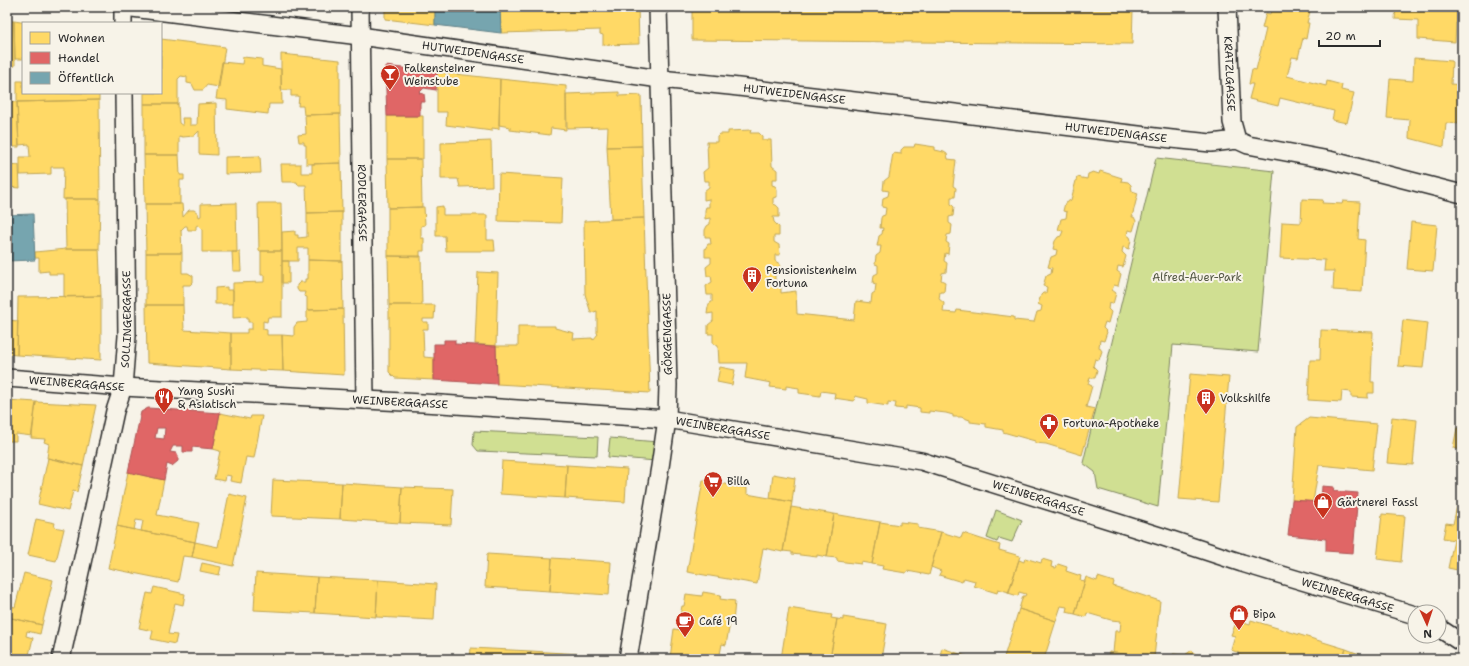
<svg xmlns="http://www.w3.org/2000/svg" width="1469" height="666" font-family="'Shantell Sans',sans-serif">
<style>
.green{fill:#d0df92;stroke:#7e855e}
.homes{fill:#ffd966;stroke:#bfa554}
.shops{fill:#e06666;stroke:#aa5454;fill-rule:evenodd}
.public{fill:#76a5af;stroke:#608087}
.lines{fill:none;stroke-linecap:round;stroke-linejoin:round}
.street-casing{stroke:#2b2b2b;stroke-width:20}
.street{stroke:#f7f3e8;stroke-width:17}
.labels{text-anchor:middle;stroke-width:4;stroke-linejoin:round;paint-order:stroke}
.street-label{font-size:11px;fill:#2b2b2b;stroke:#f7f3e8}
.poi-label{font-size:11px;fill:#2b2b2b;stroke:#f7f3e8;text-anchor:start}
.park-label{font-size:11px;fill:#545845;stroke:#f7f3e8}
</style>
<rect width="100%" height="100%" fill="#f7f3e8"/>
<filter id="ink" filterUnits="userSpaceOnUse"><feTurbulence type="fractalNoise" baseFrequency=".025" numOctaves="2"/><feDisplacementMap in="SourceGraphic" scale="8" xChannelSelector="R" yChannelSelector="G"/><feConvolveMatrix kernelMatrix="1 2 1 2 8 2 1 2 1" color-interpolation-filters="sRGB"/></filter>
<g filter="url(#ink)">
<path class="green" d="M1156,158L1274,171L1258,352L1173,345L1158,507L1098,489L1095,472L1083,463Z
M474,431L598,437L597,456L478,451L473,445Z
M610,438L658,442L656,461L608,457Z
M996,510L1022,520L1012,542L999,538L997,542L987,538Z"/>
<path class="homes" d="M380,7H435V25L385,19V7Z
M500,7H638L639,44L603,45V35L600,34V30L501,33Z
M692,7L1133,10L1132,44L692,40Z
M1272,7H1311L1307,23H1309L1306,39L1303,38L1298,58L1292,57L1287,76L1326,86L1327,81L1342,85L1341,90L1354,93L1347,123L1332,120L1334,111L1280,98L1278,106L1249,99L1253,84H1249L1252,69L1256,70L1266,29L1262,28L1266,13L1270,14Z
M1396,7H1462V23H1456L1455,42L1418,39V20L1395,19Z
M7,21H14L15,66H7Z
M14,21L28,23H23V59H15Z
M161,39L225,47L219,87L207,85L203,90H195L192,84L187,83V77L181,76L178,79V104H144V93H161Z
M281,54L340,60V114L304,115L303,106H298L299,96H291V90H281Z
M243,57L262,59V66L281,69L282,104H269L268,114L227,109V100L216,99L222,62L242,64Z
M1414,58L1452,61L1451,84L1462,85V124L1446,123L1444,147L1409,138L1410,120L1387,118L1390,79L1413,81Z
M437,72L500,79L499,129L492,128V131L446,125L447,112H437Z
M500,79L566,86V130L551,128L550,135L510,130V127L499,125Z
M17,81H23V93H99V100L17,102Z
M619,92V96L641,95L642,146L607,147L608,127L567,128L566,94Z
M99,100L100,199H63L64,167H51V174L20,175V157H30L29,144L19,145L17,102Z
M7,101L17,102L19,147H7Z
M216,103L217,155L199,154V131L194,136L183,137L179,136V155H144V104H178L179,123L183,126L182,118H190V125H197L198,104Z
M340,114L341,163L306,164V145H304V142H299L298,135L306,134L305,115Z
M387,116H423V159H387Z
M751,130L750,133H759L762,136V140H771L772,166L777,170V179H772V185L775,186L777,189V197L773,198V204L776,205L779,208V217H773L774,222L779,227V236H774V242L779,245L780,255H775V261L780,264V274H775V280L781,284V293L796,291L797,314L854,320L856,301L871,303L872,294L875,292L876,284L873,283L874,275L878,273V265L875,264L876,256L880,253L881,246H877L879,236L882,234L883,228H880L881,218L882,216L885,215L886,208L882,207L883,198L888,196L889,191L883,190L884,181L889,177L893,153L901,154V150L904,147H914L915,144L935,147V150L944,152L947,154L948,159L956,160L953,186L956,188L955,197H951V204L954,207L953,216L949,217V223L952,225L951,234L947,235L946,242L949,244L948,254L945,253L944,261L947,263L946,272L942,273L941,280L945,282L944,292H940L939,299L944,303L943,312L956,313L957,310L1014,317V320L1034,322L1037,312L1041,311L1042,306L1038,304L1041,295L1043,293H1046L1047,287L1043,286L1046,276L1051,274L1052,268L1048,267L1051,257L1056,255L1057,250L1053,249L1055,241L1058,237L1061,236L1063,231L1058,230L1061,219L1066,218L1067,212L1063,211L1065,203L1071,200L1077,177L1087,179L1088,174L1093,172L1099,174L1100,171L1122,178L1121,181L1128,182L1131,185L1132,191L1138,193L1132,217H1134L1136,221L1133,231L1128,230L1127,235L1130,237L1131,240L1129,249L1123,247L1122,252L1126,256L1123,267L1118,266L1117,271L1121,274L1118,286L1114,285L1112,290L1116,293L1113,304L1109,303L1108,309L1111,312L1108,323L1105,322L1103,328L1107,332L1104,341L1100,340L1099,347L1102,351L1099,360L1095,359L1093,366L1097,370L1095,378H1090L1088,384L1092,386L1086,407L1095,409L1082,455L1046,444L1035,443V441L1003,432V430L986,427V424L970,422V420L961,417H953V415L946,413L929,411V413L920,412V408L906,406V409L895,408L896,403L888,402V406L868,403V399L855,396L854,401L834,398L835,393L821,391L820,396L799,393V388L786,386V389L770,387L771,383L745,378L747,363H719L718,346L713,343V334H708V325L713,321V313L707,314L708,307L710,303L712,302V295H707L706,286L712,282L711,276H707L706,267L711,263V257H705V249L708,244H711L710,237H705V230L707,226L710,224V218L705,219V210L706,207H709V199L704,200V191L709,187V181H704L703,172L708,168L707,142H717V137L720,134H728V131Z
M491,141L492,186L460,187L458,179H441V143Z
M642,146L644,218L611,219L607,147Z
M144,155H179L180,175H184V180H180V204H145Z
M260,156L261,173L225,174V157Z
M387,159H421L422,207L388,208Z
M341,163L342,212L307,213L306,185H298L297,182H282L281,164H301V173H312V164Z
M19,165L20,188L7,187V166Z
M499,174L563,178L561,223L498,221Z
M65,199H100L99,249H66Z
M1302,199L1323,200L1322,203L1342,204L1343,201L1360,202L1358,239L1365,240L1362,292L1333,290L1334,271H1324L1325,260L1280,258L1282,222L1301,223Z
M236,203L237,252H202V229L198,225L196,226V230H188L187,226H185L181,230L182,253H146L145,204H182L183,217L189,210H194L198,213L199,217L201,216V204Z
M258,203H281L282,251H259Z
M443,206V215H487V240H494L495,251H446L445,236H436V207Z
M424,207L425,225L421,226V238H424V251H420V257L388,256V208Z
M342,212V261L308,260V248H298V261H282V232L295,231V235H298V238L307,237V213Z
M644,218L650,393L497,384L496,346H518V326H555V328L574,333L573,339L592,338L593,340L598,334L597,333V311L591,313L585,294L584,221Z
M1411,222L1437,225L1433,271L1407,269Z
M66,249H99L101,296L64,297V274H49V271L39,272V258H35V252Z
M261,251H282V317H268L267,322L263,321V329L267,330V335H282L283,371L231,369V333H247V329H252V322H248V317L233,318V283L264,282V275H261Z
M232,252H240L241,271H233Z
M146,253H182V273H188L193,276V282L190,285H183V305H146Z
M388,256H421L422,305H389Z
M308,260L342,261L343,309L307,310V297L304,296L305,292H299L297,289V285L300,282H305V279H308Z
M282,261H289V283H282Z
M478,272L498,273L496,346L475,344Z
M227,287V290H233V304H215V288Z
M101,296V360L17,355L18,297Z
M146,305H183L184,330L231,333V369L147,363Z
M389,305H435L434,319H423V322H428V329H423L424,357L434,358V380L395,378L389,372Z
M343,309L344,375L283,371L282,335L294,336V327L297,323L307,322V310Z
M7,320L18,321L17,355L7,354Z
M1403,320L1428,323L1423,368L1398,366Z
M1321,330L1373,332L1371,382H1374V393H1368V398L1351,397V392L1342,391L1341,402L1308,400L1310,360H1320Z
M720,367L735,370L732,385L717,382Z
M1190,374L1229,377L1218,502L1179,499Z
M7,400L36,402L32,436L16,434V441H7Z
M36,402L96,405L83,466L47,458L49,444L44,442L45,439L31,438Z
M220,413L250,419L251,416H262L254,458L246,457L241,483L230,481L231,476L226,475L225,481L214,479L220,451L213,449Z
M1392,417L1417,420L1413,465L1387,463Z
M1309,418L1377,424L1372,470L1319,465L1313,502L1292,500L1297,427Z
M1457,428L1462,429V450L1453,448Z
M48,458L83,466L77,492L73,491L68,511L38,504Z
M502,461L567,465L565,498L500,494Z
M567,465L627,469L625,502L565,498Z
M128,472L164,480L157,515L199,523L195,542L141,531L143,521L136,520L134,530L117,526Z
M773,474L795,478L792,502L770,498Z
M273,480L342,483L340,519L271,516Z
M703,480L747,488V494L792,502L783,552L763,548L757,584L687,572Z
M342,483L402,487L400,523L340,519Z
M402,487L453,489L451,525L400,523Z
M229,494L247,498L233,566L192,557L195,542L218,547Z
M1457,506L1462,507V571L1448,568L1454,540L1443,538L1446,523L1453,524Z
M791,507L834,514L827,557L817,555V557L792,554V552L783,551Z
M834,514L880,522L872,564L861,562V564L837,561V558L827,557Z
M1382,514L1405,516L1401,562L1377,559Z
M36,519L55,523L54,527L64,529L56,561L28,555Z
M880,522L900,525V522L918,524V528L941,532L929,575L907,571L906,573L882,569L883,566L872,564Z
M117,526L195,542L192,557L183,556L178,582L108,568Z
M941,532L961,538L963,533L981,539L1000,545L999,550L1020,556L1009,592L998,589L997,593L974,586L975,581L964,578L962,582L939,575L941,571L931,567Z
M487,554L552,558L550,591L485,587Z
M552,558L611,562L609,595L550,591Z
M1025,558L1041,563L1042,559L1052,562L1051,567L1056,568L1058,564L1067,567L1066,571L1081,576L1080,580L1085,581L1075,614L1066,612L1067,607L1061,606L1056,621L1019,609L1023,596H1025L1026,594L1019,592L1018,596L1008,593L1019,560L1024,562Z
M202,563L221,567L219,575L200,571Z
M24,573L53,580L42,625L7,617L10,606L15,607Z
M256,573L317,577L315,613L254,610Z
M317,577L378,580L376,617L315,613Z
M1086,577L1097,581L1098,577L1114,582L1113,586L1160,601L1154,658L1113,653L1115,631H1120L1121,621L1111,620L1087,613L1086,617L1075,614Z
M378,580L436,584L434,620L376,617Z
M154,587L185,594L183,605L175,603L168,634L177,635L175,644L151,639L153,631L139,628L147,593L152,594Z
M703,592L721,595L720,599L735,601L733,623H730L726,645L722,644L720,654L725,655L724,659L670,658L674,629L681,630L683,615H680L682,606H684L686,594L702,596Z
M789,608L832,615L831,618L837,619L830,659H781Z
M1019,609L1056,621L1044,659H1010L1004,657Z
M7,617L42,625L40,634L27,631L26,636L33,638L28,659H7Z
M843,617L887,624L881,659H830L837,619L843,620Z
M1237,620L1250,624L1251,620L1346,649L1342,659H1255L1250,656L1249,658L1238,655L1239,653L1231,650L1235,636L1231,635Z
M471,648L531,651V659H470Z
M942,648L975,659H939Z
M1346,649L1367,657L1372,659H1342Z
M1192,650L1196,656L1209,659H1172L1173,654L1185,655Z
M531,651L596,655V659H531Z
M1109,652L1154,658L1153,659H1108Z"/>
<path class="shops" d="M385,66L437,72L436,90L424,88L419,93L424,94L425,102H420V116H387Z
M444,340H455V344L496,346L497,384L434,380V344H444Z
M148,408L220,413L213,449L192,447V452H183V446H173L170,452L176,453L178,456V461L172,466L167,464L164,480L128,472L141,412ZM157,428H165L164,439L155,438Z
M1322,486L1334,487L1333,491L1358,493L1353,553L1326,551V539L1288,535L1292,500L1321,502Z"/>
<path class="public" d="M435,7H500L501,33L435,25Z
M33,214L35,260L7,261V215Z"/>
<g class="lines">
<g class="street-casing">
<g id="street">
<path d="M123,7V23"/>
<path id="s1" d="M124,7L360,36L660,79L730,86L1172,139L1211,143L1237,140L1248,145L1329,160L1462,194"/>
<path id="s2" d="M360,7L365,400"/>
<path id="s3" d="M1227,7L1232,122L1237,140"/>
<path id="s4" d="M7,378L123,387L441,404L667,419L921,461L1160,536L1242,563L1415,615"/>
<path d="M1439,628L1462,643"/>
<path id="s5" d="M61,659L115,411L123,387L127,336L124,93"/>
<path d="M628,659L660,467L667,419L668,385L658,7"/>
</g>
</g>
<use href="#street" class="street"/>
</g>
</g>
<defs>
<g id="bar-pin" transform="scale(1)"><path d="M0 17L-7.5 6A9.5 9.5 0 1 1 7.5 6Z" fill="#c8321e" stroke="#f7f3e8"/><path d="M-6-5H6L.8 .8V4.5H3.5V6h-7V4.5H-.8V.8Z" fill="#fff"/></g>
<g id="building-pin" transform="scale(1)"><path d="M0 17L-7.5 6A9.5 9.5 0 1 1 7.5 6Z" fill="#c8321e" stroke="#f7f3e8"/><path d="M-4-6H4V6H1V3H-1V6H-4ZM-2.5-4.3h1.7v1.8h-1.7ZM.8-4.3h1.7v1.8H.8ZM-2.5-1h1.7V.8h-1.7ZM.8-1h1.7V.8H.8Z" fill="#fff"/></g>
<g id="restaurant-pin" transform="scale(1)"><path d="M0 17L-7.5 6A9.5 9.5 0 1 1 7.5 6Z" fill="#c8321e" stroke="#f7f3e8"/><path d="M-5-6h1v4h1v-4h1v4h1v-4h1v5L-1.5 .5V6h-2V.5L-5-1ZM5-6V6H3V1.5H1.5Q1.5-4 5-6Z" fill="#fff"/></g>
<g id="pharmacy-pin" transform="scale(1)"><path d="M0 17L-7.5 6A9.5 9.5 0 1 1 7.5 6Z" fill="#c8321e" stroke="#f7f3e8"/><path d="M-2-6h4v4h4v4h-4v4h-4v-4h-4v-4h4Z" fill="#fff"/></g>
<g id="supermarket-pin" transform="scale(1)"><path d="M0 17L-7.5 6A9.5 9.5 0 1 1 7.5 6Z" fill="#c8321e" stroke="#f7f3e8"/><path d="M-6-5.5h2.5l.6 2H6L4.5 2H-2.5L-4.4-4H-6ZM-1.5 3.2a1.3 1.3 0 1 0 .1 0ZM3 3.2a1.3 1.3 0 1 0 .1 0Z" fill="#fff"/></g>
<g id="shop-pin" transform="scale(1)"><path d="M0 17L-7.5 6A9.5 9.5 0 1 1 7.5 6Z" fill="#c8321e" stroke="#f7f3e8"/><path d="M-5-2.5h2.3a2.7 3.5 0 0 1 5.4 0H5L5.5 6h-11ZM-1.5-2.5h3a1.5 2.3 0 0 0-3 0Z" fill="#fff"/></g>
<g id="cafe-pin" transform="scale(1)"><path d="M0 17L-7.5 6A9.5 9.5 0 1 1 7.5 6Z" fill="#c8321e" stroke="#f7f3e8"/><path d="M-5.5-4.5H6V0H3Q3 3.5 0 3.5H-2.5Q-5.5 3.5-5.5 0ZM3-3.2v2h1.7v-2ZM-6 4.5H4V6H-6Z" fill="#fff"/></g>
</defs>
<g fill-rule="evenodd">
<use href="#bar-pin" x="390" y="74"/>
<use href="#building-pin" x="752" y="276"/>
<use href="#restaurant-pin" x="164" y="397"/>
<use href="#building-pin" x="1206" y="398"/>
<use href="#pharmacy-pin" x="1049" y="423"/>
<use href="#supermarket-pin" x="713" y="481"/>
<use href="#shop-pin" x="1323" y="502"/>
<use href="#shop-pin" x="1239" y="614"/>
<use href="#cafe-pin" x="685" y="621"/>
</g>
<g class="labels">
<g class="street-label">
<text dy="4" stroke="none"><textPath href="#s1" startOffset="352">HUTWEIDENGASSE</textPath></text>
<text dy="4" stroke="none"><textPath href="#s3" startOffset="67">KRATZLGASSE</textPath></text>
<text dy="4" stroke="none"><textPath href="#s1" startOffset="676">HUTWEIDENGASSE</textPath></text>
<text dy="4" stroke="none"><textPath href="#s1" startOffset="1000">HUTWEIDENGASSE</textPath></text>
<text dy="4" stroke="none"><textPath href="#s2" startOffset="196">RODLERGASSE</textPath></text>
<text dy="4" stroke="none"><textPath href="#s5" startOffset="347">SOLLINGERGASSE</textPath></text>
<text transform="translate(667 334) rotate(-91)" y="4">GÖRGENGASSE</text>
<text dy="4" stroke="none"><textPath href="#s4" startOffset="70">WEINBERGGASSE</textPath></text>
<text dy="4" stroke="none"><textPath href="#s4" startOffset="394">WEINBERGGASSE</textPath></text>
<text dy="4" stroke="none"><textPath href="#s4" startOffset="718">WEINBERGGASSE</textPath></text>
<text dy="4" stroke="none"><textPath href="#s4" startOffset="1042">WEINBERGGASSE</textPath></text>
<text dy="4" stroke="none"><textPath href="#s4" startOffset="1366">WEINBERGGASSE</textPath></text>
</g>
<g class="poi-label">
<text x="404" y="72">Falkensteiner<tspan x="404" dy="13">Weinstube</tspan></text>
<text x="766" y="274">Pensionistenheim<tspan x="766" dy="13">Fortuna</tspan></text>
<text x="178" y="395">Yang Sushi<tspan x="178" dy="13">&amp; Asiatisch</tspan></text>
<text x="1220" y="402">Volkshilfe</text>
<text x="1063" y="427">Fortuna-Apotheke</text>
<text x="727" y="485">Billa</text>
<text x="1337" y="506">Gärtnerei Fassl</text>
<text x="1253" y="618">Bipa</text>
<text x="699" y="625">Café 19</text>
</g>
<g class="park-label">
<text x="1197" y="281">Alfred-Auer-Park</text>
</g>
</g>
<rect width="1469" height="666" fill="none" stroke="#f7f3e8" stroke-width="24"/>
<rect x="12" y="12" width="1445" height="642" fill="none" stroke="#2b2b2b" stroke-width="1.5" filter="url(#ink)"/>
<rect x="22" y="22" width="140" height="72" fill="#f7f3e8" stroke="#a5a39c"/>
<rect x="30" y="32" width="20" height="12" fill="#ffd966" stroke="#a5a39c"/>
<text x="58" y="42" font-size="12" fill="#2b2b2b">Wohnen</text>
<rect x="30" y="52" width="20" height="12" fill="#e06666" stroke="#a5a39c"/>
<text x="58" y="62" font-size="12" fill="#2b2b2b">Handel</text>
<rect x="30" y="72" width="20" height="12" fill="#76a5af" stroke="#a5a39c"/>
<text x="58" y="82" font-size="12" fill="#2b2b2b">Öffentlich</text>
<g transform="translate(1427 624) rotate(177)"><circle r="19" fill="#f7f3e8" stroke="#a5a39c"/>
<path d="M0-3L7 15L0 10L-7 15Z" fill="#c8321e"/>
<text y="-6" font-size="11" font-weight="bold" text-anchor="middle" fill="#2b2b2b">N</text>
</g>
<path d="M1319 40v6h61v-6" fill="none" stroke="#2b2b2b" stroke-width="2"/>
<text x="1325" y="40" font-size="12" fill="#2b2b2b" stroke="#f7f3e8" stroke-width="3" paint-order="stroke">20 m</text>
</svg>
